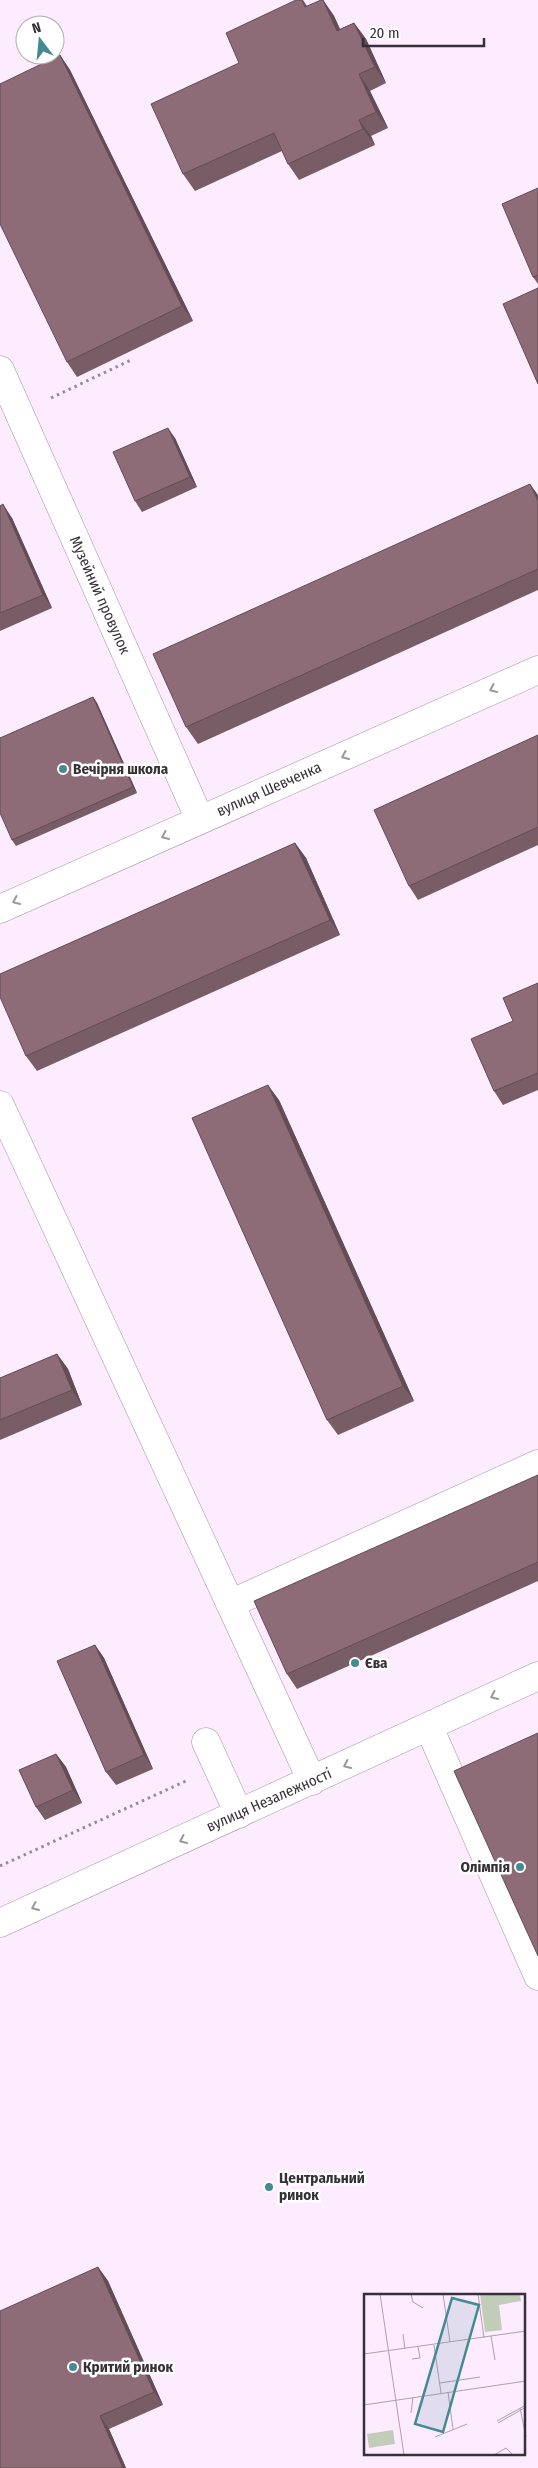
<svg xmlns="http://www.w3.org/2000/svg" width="538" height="2468" font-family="'Fira Sans Condensed',sans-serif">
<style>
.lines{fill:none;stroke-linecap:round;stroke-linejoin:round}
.minor-casing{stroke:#a392a4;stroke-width:29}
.path{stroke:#978b99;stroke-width:3;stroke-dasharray:2.5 4;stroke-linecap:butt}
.minor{stroke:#fff;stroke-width:28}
.wall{fill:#795d66}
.shaded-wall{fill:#634c53}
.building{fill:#8d6c77;stroke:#634c53}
.oneway{stroke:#9b989c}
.poi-dot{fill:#438a93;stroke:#fff;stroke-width:2}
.labels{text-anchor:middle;stroke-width:5;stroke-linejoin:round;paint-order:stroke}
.street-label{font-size:15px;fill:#373038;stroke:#fff}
.poi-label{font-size:15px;font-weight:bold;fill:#373038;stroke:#fff;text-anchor:start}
.inset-road{fill:none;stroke:#aea0af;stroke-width:1}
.view{fill:#438a93;fill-opacity:0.15;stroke:#438a93;stroke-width:2.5}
.inset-edge{fill:none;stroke:#373038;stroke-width:2.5}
</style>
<rect width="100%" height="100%" fill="#fdebff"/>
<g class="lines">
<g class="minor-casing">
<path id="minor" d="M0,370L200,820
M0,909L538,670
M0,1105L312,1781
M230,1604L538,1464
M429,1727L538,1976
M206,1742L239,1814
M0,1923L538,1676"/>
</g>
<path class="path" d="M51,398L131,360
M0,1866L186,1781"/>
<use href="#minor" class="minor"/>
</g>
<path class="wall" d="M296,0H303L307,6L323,0L334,16L340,29L354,23L366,39L386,83L370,91L388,128L371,136L375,145L299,180L288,164L282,151L195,191L183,174L239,63Z
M60,55L70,70L193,321L77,377L67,362Z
M538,188V284L533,277Z
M175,438L197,487L142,512L135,501Z
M538,495V590L198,744L186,727Z
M0,506L12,518L52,608L0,631Z
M93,697L97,703L137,793L16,846L12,840Z
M538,735V845L418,900L409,886Z
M295,843L306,858L340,935L37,1071L26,1056Z
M538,983V1090L503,1105L494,1091L513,1021Z
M279,1100L414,1401L338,1435L327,1420Z
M57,1354L68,1369L82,1405L0,1440V1378Z
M538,1475V1581L297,1689L287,1674Z
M95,1645L104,1658L153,1769L116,1785L106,1772Z
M56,1754L66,1767L82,1803L45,1820L36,1807Z
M98,2267L108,2281L163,2405L109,2429L126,2468H0Z"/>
<path class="shaded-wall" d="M323,0L334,16L348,47L337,31Z
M354,23L366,39L386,83L375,67Z
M60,55L70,70L193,321L182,306Z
M359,74L370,91L388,128L376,112Z
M359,120L371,136L375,145L363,129Z
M168,428L175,438L197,487L190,477Z
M530,484L538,495V501Z
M3,504L12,518L52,608L43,595Z
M93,697L97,703L137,793L133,787Z
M295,843L306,858L340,935L330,920Z
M268,1085L279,1100L414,1401L403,1386Z
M57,1354L68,1369L82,1405L72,1390Z
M95,1645L104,1658L153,1769L144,1755Z
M56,1754L66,1767L82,1803L73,1790Z
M98,2267L108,2281L163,2405L154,2392Z
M100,2416L109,2429L126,2468H123Z"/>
<path class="building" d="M296,0H302L305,7L321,0H323L337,31L354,23L375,67L359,74L376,112L359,120L363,129L288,164L274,133L183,174L151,104L239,63L226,33Z
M60,55L182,306L67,362L0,224V84Z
M538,188V275L533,277L502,204Z
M538,288V384L503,304Z
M168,428L190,477L135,501L113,452Z
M530,484L538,501V569L186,727L153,654Z
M3,504L43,595L0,613V506Z
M93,697L133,787L12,840L0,813V738Z
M538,735V827L409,886L374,810Z
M295,843L330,920L26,1056L0,997V974Z
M538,983V1073L494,1091L471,1039L513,1021L503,998Z
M268,1085L403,1386L327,1420L192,1118Z
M57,1354L72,1390L0,1420V1378Z
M538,1475V1562L287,1674L254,1601Z
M95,1645L144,1755L106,1772L57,1661Z
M538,1733V1956L454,1771Z
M56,1754L73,1790L36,1807L19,1770Z
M98,2267L154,2392L100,2416L123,2468H0V2311Z"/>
<defs><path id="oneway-chevron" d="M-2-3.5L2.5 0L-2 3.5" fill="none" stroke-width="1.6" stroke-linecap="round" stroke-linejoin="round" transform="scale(1.25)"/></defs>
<g class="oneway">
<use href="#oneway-chevron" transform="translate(493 689) rotate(156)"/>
<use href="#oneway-chevron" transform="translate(345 756) rotate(156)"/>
<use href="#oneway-chevron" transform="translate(165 836) rotate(156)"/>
<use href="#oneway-chevron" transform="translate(16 901) rotate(156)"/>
<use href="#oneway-chevron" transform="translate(494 1696) rotate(155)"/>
<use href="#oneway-chevron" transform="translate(347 1765) rotate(155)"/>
<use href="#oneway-chevron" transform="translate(183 1840) rotate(156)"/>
<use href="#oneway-chevron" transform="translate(35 1907) rotate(156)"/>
</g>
<g class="poi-dot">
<circle cx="63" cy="769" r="5"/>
<circle cx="355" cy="1663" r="5"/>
<circle cx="520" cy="1867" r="5"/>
<circle cx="269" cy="2187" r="5"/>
<circle cx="73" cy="2367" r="5"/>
</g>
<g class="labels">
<g class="street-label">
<text transform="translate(100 595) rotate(66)" y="5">Музейний провулок</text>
<text transform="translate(269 789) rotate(-24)" y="5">вулиця Шевченка</text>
<text transform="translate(269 1800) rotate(-24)" y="5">вулиця Незалежності</text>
</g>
<g class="poi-label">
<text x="73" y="774">Вечірня школа</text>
<text x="365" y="1668">Єва</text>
<text x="510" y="1872" text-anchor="end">Олімпія</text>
<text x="279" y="2183">Центральний<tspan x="279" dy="17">ринок</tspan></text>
<text x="83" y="2372">Критий ринок</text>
</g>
</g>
<g transform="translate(364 2294)">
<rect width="161" height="161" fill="#fdebff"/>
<path d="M116,0H156L157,7L135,11L138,36L121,38ZM29,136L31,150L5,154L3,140Z" fill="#c2cdb9"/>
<path class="inset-road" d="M16,0L40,161M47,0L49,8L59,14M79,0L86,48M114,0L120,44M39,40L41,55M127,42L131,66M70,51L77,99M0,60L162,37M48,65L56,64L54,53M76,89L116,83M84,98L89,135M0,111L162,87M156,114L162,143M47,119L49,103M133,127L162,111M134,129L162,113M71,143L103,130M130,161L142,154L149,161"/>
<path class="view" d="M88,4L115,11L79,138L51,130Z"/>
<rect width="161" height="161" class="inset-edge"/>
</g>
<g transform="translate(40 40) rotate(344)"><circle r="24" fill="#ffffff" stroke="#afacaf"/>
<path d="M0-4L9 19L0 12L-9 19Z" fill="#438a93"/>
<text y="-8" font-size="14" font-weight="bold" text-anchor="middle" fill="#373038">N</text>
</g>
<path d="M363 38v8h121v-8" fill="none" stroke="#373038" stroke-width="2.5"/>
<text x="370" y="38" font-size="15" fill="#373038" stroke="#ffffff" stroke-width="4" paint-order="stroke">20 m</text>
</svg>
